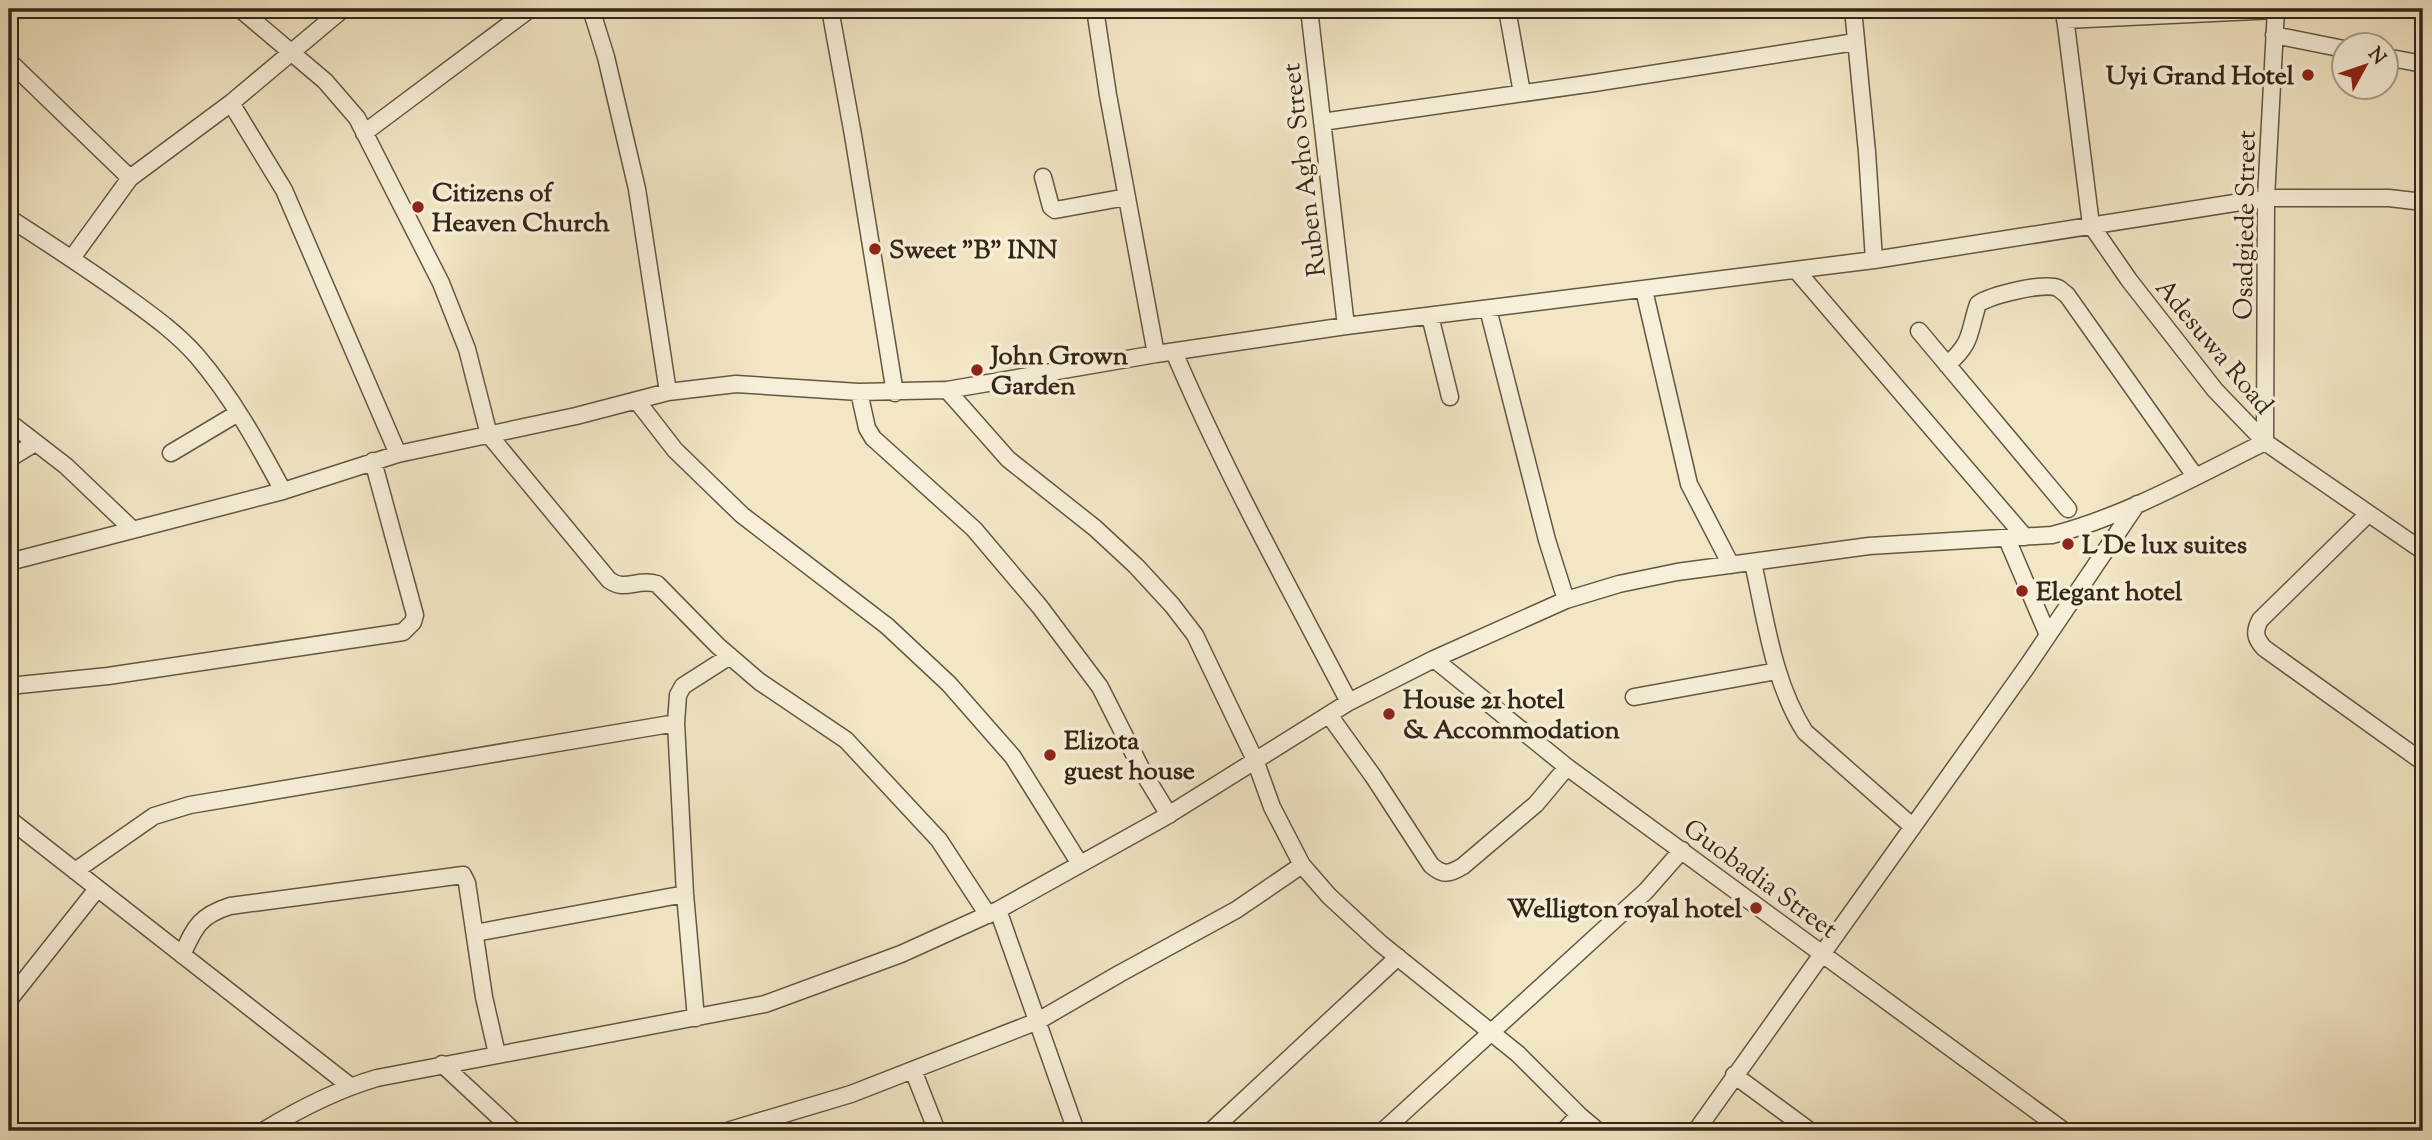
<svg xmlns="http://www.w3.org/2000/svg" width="2432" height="1140" font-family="'Sorts Mill Goudy',serif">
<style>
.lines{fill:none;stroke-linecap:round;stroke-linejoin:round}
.minor-casing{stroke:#645742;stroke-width:19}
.minor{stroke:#f7efd9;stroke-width:16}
.poi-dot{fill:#8f2418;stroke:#f7efd9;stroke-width:2.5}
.labels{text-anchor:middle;stroke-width:7;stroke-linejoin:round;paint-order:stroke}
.poi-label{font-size:26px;font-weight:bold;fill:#342717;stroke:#f7efd9;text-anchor:start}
.street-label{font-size:26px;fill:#342717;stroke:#f7efd9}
</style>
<rect width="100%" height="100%" fill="#f2e6c5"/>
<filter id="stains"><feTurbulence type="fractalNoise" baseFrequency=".00286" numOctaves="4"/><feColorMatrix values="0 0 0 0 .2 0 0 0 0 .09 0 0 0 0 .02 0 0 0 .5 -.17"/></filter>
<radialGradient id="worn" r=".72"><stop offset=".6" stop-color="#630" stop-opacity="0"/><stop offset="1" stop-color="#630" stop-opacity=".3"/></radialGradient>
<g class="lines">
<g class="minor-casing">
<path id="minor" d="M240,9L325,81L357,118L441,283L467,349L489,435L609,580C625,592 637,578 657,584L718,646L760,682L846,740L939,840L988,915
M591,9L606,57L637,189L668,392
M830,9L853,135L895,393
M1095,9L1108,95L1156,354
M1309,9L1346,326
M1507,9L1522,93
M1853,9L1867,152L1874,260
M2064,9L2091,225L2129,280L2215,390L2265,442L2423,551
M2065,20L2276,10
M2274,35L2344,49
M2386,57L2423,64
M9,61L130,178
M231,103L284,190L398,454
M1322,122L1594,83L1855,42
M364,133L530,9
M1043,177L1051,207L1055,210L1127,197
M9,218C48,243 86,268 124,295C150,314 176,332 197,356C232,397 258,444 283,491
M72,258L130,178L231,103L343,9
M1796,270L2025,537
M1644,290L1689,484L1731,565
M1488,309L1547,540L1566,600
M1430,316L1450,397
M1919,331L2068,509
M1174,352C1225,472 1289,587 1349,702
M1947,365C1973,342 1968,334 1978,304C1991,295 2044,282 2058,288C2061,290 2064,293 2067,295L2195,476
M947,390L1008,459L1095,528L1136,566L1172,605L1195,635L1255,760L1272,807L1302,865L1329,896L1380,943L1518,1054L1579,1115L1598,1131
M859,392L867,428L873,438L974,529L1040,607L1100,687L1144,774L1169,815
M637,401L675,450L742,515L887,626L949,684L1013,757L1080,864
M9,422L66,466L132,529
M2265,442L2266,198L2276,9
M171,453L238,413
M9,459L35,443
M2368,514L2260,620C2254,632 2255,638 2264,648L2423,762
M2007,539L2048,635
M9,562L283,491L398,454L576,416L668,392L736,384L859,392L947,390L1156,354L1346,326L1874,260L2266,198H2389L2423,202
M1753,563C1766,620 1773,682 1805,732L1913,827
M1434,659L1567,767L2064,1131
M9,686L108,676L403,632L413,622L415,615L373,461
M1634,697L1777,671
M1329,715L1373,776L1431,865C1443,876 1450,874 1463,866L1536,804L1567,767
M9,819L350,1086
M75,871L154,816L190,805L676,723
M998,910L1076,1131
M475,933L685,894
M182,955C195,927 199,916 230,906L463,875L467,883L484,997L497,1054
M9,1000L97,889
M696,1018L685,894L676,723L678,695L683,686L730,656
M442,1064L514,1131
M913,1070L937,1131
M1734,1075L1810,1131
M263,1131C299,1109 336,1090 377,1078L765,1004L901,954L998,910L1165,817L1349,702L1434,659L1566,600L1619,584L1677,572L1869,546L2052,535C2126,516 2196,476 2265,442
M727,1131L851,1094L1038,1021L1119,974L1236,910L1302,865
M1211,1131L1398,957
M1383,1131L1646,891L1682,850
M1564,1131L1579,1115
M1696,1131L2026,668L2137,504"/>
</g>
<use href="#minor" class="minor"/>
</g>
<g class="poi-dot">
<circle cx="2308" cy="75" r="7"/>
<circle cx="418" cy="207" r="7"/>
<circle cx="875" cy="249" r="7"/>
<circle cx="977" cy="370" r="7"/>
<circle cx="2068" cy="544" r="7"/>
<circle cx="2022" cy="591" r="7"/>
<circle cx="1389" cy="714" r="7"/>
<circle cx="1050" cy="755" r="7"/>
<circle cx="1756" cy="908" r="7"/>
</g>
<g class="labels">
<g class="poi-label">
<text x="2294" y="84" text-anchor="end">Uyi Grand Hotel</text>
<text x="432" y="201">Citizens of<tspan x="432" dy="30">Heaven Church</tspan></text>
<text x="889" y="258">Sweet "B" INN</text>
<text x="991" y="364">John Grown<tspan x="991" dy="30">Garden</tspan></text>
<text x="2082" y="553">L De lux suites</text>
<text x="2036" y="600">Elegant hotel</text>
<text x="1403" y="708">House 21 hotel<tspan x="1403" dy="30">&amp; Accommodation</tspan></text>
<text x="1064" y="749">Elizota<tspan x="1064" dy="30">guest house</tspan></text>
<text x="1742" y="917" text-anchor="end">Welligton royal hotel</text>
</g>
<g class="street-label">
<text transform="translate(1303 170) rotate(-97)" y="9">Ruben Agho Street</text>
<text transform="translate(2244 225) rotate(-89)" y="9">Osadgiede Street</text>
<text transform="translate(2215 346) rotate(50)" y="9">Adesuwa Road</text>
<text transform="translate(1761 878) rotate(36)" y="9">Guobadia Street</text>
</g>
</g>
<rect width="2432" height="1140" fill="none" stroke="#f2e6c5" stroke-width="35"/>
<rect x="10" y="10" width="2411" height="1119" fill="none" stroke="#342717" stroke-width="3.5"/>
<rect x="18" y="18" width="2397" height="1105" fill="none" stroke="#342717" stroke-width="2"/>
<g transform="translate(2365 66) rotate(50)"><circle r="33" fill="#f7efd9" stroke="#a99f8b" stroke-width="2"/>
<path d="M0-5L12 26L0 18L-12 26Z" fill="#8f2418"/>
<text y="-10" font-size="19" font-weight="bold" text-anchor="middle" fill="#342717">N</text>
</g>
<rect width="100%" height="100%" filter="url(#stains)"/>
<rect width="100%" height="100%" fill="url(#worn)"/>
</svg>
